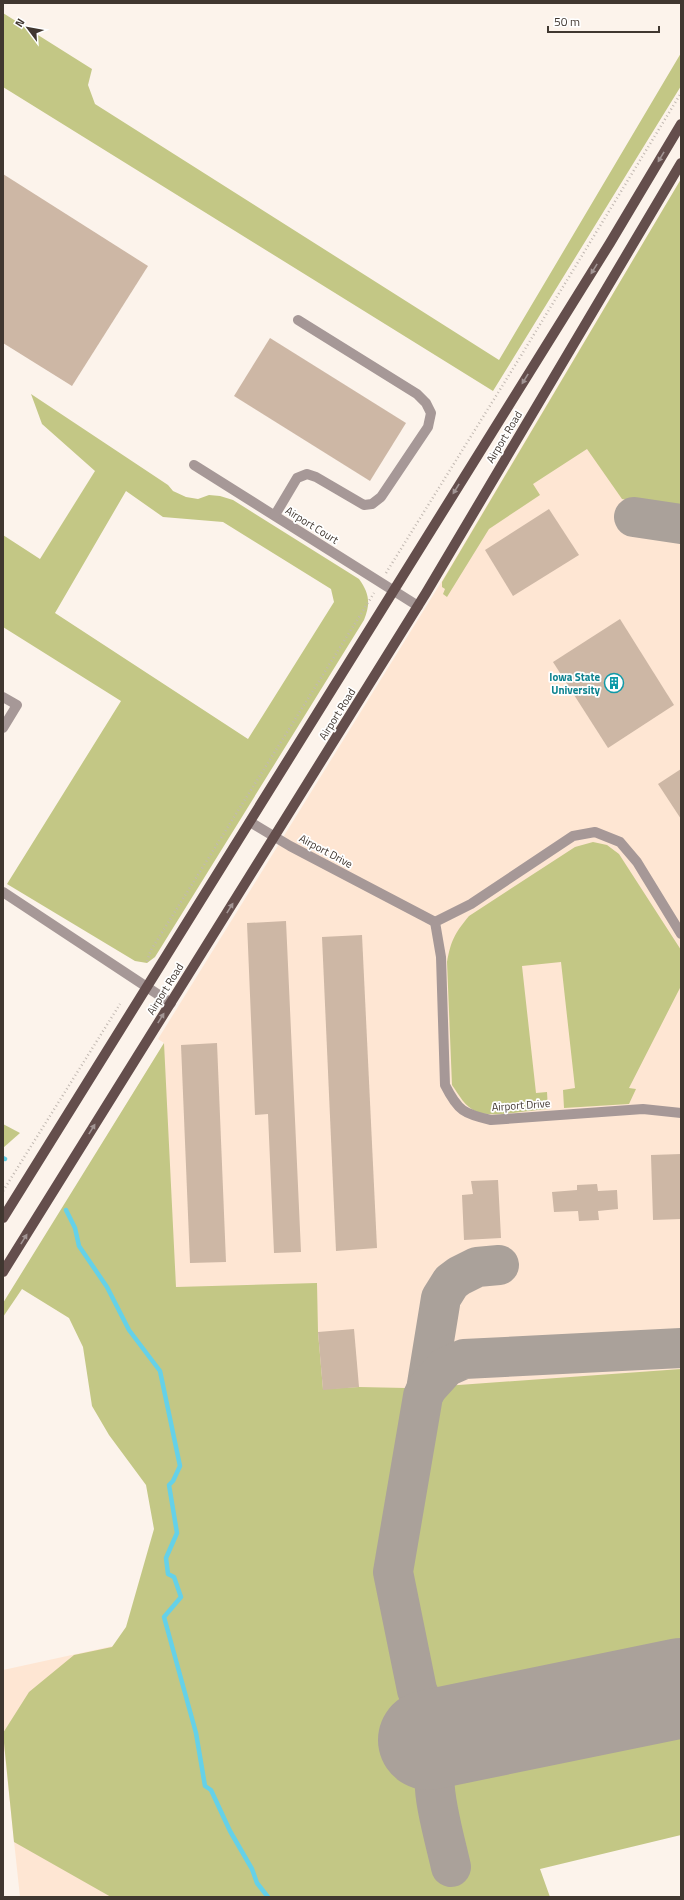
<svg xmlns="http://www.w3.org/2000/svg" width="684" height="1900" font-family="'Titillium Web',sans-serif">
<rect width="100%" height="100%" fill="#fcf3eb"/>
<path fill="#fee6d3" d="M 681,179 L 681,1817 L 305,1897 L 20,1897 L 3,1738 L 3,1670 L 200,1627 L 99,1149 L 164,1043 L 158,1039 L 445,576 Z"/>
<g fill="#c3c785" fill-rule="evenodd">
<path d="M 3,13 L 92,69 L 88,85 L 95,104 L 499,360 L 681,53 L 681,86 L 493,391 L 3,87 Z"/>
<path d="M 681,179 L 681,511 L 622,499 L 587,449 L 533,484 L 540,495 L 489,529 L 447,597 L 443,594 L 445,589 L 442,587 L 442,582 Z"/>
<path d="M 31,394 L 168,485 L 173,491 L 186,497 L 198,499 L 209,495 L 220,496 L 233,500 L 359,579 C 369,593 371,603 364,620 L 155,957 L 147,963 L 135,961 L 7,884 L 121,701 L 3,627 L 3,535 L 40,559 L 95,471 L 42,424 ZM 126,491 L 163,517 L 223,522 L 331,589 L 334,602 L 248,739 L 55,613 Z"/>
<path d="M 593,842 L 607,845 L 619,854 L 681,950 L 681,986 L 629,1088 L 636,1089 L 629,1104 L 564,1108 L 563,1090 L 575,1088 L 561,962 L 522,966 L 536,1093 L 547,1092 L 548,1109 C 531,1110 491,1118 477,1112 C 465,1107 459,1095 452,1085 L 447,962 C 451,940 455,933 469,916 L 575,847 Z"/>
<path d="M 164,1043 L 176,1287 L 317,1283 L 318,1332 L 323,1389 L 359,1387 L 406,1388 L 376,1575 L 434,1869 L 459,1864 L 443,1786 L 447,1762 L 681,1714 L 681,1835 L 540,1869 L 550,1897 L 111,1897 L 14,1842 L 3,1733 L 29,1692 L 74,1655 L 112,1647 L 126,1627 L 154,1529 L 146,1485 L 109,1435 L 92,1406 L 83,1347 L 69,1318 L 22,1289 L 3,1317 L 3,1303 Z"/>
<path d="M 3,1124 L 20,1133 L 3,1148 Z"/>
<path d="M 681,1369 L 681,1663 L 444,1713 L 430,1689 L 404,1573 L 432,1407 L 445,1386 Z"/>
</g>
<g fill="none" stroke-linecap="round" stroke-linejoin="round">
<g stroke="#65d1e8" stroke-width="4.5">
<path d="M 3,1158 L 5,1159"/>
<path d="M 66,1210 L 75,1228 L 79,1246 L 107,1287 L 129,1330 L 160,1371 L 180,1466 L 173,1481 L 169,1485 L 177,1533 L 166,1558 L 168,1574 L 174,1577 L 181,1597 L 164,1617 L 196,1733 L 205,1786 L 211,1790 L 230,1831 L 252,1869 L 257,1883 L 268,1897"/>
</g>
<g stroke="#aaa19a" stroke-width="40">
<path d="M 634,517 L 681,524"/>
<path d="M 426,1390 L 441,1298 L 451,1282 L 459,1276 L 477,1267 L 499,1265"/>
<path d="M 451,1867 C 446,1844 432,1796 435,1775 C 438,1759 450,1745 461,1733 C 440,1722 426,1714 417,1690 L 393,1572 L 423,1396 L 427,1388 L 446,1367 L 464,1359 L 681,1348"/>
</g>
<path stroke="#aaa19a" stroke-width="100" d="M 428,1740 L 681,1688"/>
</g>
<g fill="#cdb7a5">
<path d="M 3,174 L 148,266 L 72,386 L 3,343 Z"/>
<path d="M 270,338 L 406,423 L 370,481 L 234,396 Z"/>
<path d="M 549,509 L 579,555 L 513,596 L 485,550 Z"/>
<path d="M 620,619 L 674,705 L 608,748 L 553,662 Z"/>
<path d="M 681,769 L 681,819 L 658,784 Z"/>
<path d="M 286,921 L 301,1252 L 274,1253 L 268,1114 L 255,1115 L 247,923 Z"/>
<path d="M 362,935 L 377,1248 L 336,1251 L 322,937 Z"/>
<path d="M 217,1043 L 226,1262 L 190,1263 L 181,1045 Z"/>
<path d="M 681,1154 L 681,1219 L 653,1220 L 651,1155 Z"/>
<path d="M 498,1180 L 501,1238 L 464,1240 L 462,1195 L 473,1194 L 471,1181 Z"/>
<path d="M 597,1184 L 598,1191 L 617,1190 L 618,1209 L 598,1211 L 599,1220 L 579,1221 L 578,1211 L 554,1212 L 552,1192 L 577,1190 L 577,1185 Z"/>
<path d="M 354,1329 L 359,1387 L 323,1390 L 318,1332 Z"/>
</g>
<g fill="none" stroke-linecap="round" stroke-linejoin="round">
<g stroke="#c2b9b2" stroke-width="2.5" stroke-dasharray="1 3" stroke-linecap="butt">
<path d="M 386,573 L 519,359 L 681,93"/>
<path d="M 147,961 L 151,950 L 374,593"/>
<path d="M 3,1191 L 120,1004"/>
</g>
<g stroke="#a69897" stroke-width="10">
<path d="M 194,465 L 418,606"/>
<path d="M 275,515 L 297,478 L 307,474 L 316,477 L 364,505 L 372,504 L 381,497 L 428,427 L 431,413 L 426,403 L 417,394 L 298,320"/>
<path d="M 3,697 L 17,705 L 3,728"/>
<path d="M 250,822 L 290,846 L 435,922"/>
<path d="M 3,892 L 171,1003"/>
<path d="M 681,934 L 637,862 L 620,842 L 595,832 L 573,836 L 471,904 L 435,922 L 441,957 L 445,1085 C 458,1111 464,1114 491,1120 L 643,1109 L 681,1113"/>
</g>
<g stroke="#644e4c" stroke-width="10">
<path d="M 3,1218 L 610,243 L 681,124"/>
<path d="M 3,1272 L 426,593 L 681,163"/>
</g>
</g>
<defs><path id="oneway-solid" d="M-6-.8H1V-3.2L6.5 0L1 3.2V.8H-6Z"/></defs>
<g fill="#a29594">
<use href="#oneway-solid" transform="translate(661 157) rotate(121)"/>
<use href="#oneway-solid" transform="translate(594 269) rotate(122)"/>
<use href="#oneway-solid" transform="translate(525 379) rotate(122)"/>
<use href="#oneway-solid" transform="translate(456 489) rotate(122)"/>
<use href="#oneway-solid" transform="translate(230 908) rotate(-58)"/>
<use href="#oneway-solid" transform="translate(161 1018) rotate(-58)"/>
<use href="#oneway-solid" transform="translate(92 1129) rotate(-58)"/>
<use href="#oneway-solid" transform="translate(24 1239) rotate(-58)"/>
</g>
<defs>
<g id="building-ring" transform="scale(1)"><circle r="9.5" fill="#fff" stroke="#0f9aa8" stroke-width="1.5"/><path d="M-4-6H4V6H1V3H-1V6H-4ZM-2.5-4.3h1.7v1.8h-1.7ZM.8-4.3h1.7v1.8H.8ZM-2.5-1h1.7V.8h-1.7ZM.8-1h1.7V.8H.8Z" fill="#0f9aa8"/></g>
</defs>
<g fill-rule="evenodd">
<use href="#building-ring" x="614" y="683"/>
</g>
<g text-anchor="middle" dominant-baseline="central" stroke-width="3.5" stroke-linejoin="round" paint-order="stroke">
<g font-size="11" fill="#403730" stroke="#fff">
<text transform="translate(504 437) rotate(-59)">Airport Road</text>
<text transform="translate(312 525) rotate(32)">Airport Court</text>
<text transform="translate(337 714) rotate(-58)">Airport Road</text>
<text transform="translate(326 851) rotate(28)">Airport Drive</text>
<text transform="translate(165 989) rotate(-58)">Airport Road</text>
<text transform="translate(521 1105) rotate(-4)">Airport Drive</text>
</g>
<g font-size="11" font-weight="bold" fill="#0d838f" stroke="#fff" text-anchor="end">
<text x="600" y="677">Iowa State<tspan x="600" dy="13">University</tspan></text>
</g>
</g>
<rect width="684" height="1900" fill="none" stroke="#403730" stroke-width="8"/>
<g transform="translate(28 28) rotate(302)" stroke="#ffffff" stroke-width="3" paint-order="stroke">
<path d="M0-3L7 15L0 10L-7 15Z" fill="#403730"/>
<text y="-6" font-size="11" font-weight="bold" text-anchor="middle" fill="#403730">N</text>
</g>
<path d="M548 26v6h111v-6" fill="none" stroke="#403730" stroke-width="2"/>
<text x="554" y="26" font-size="12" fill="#403730" stroke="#ffffff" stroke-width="3" paint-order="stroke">50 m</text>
</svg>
